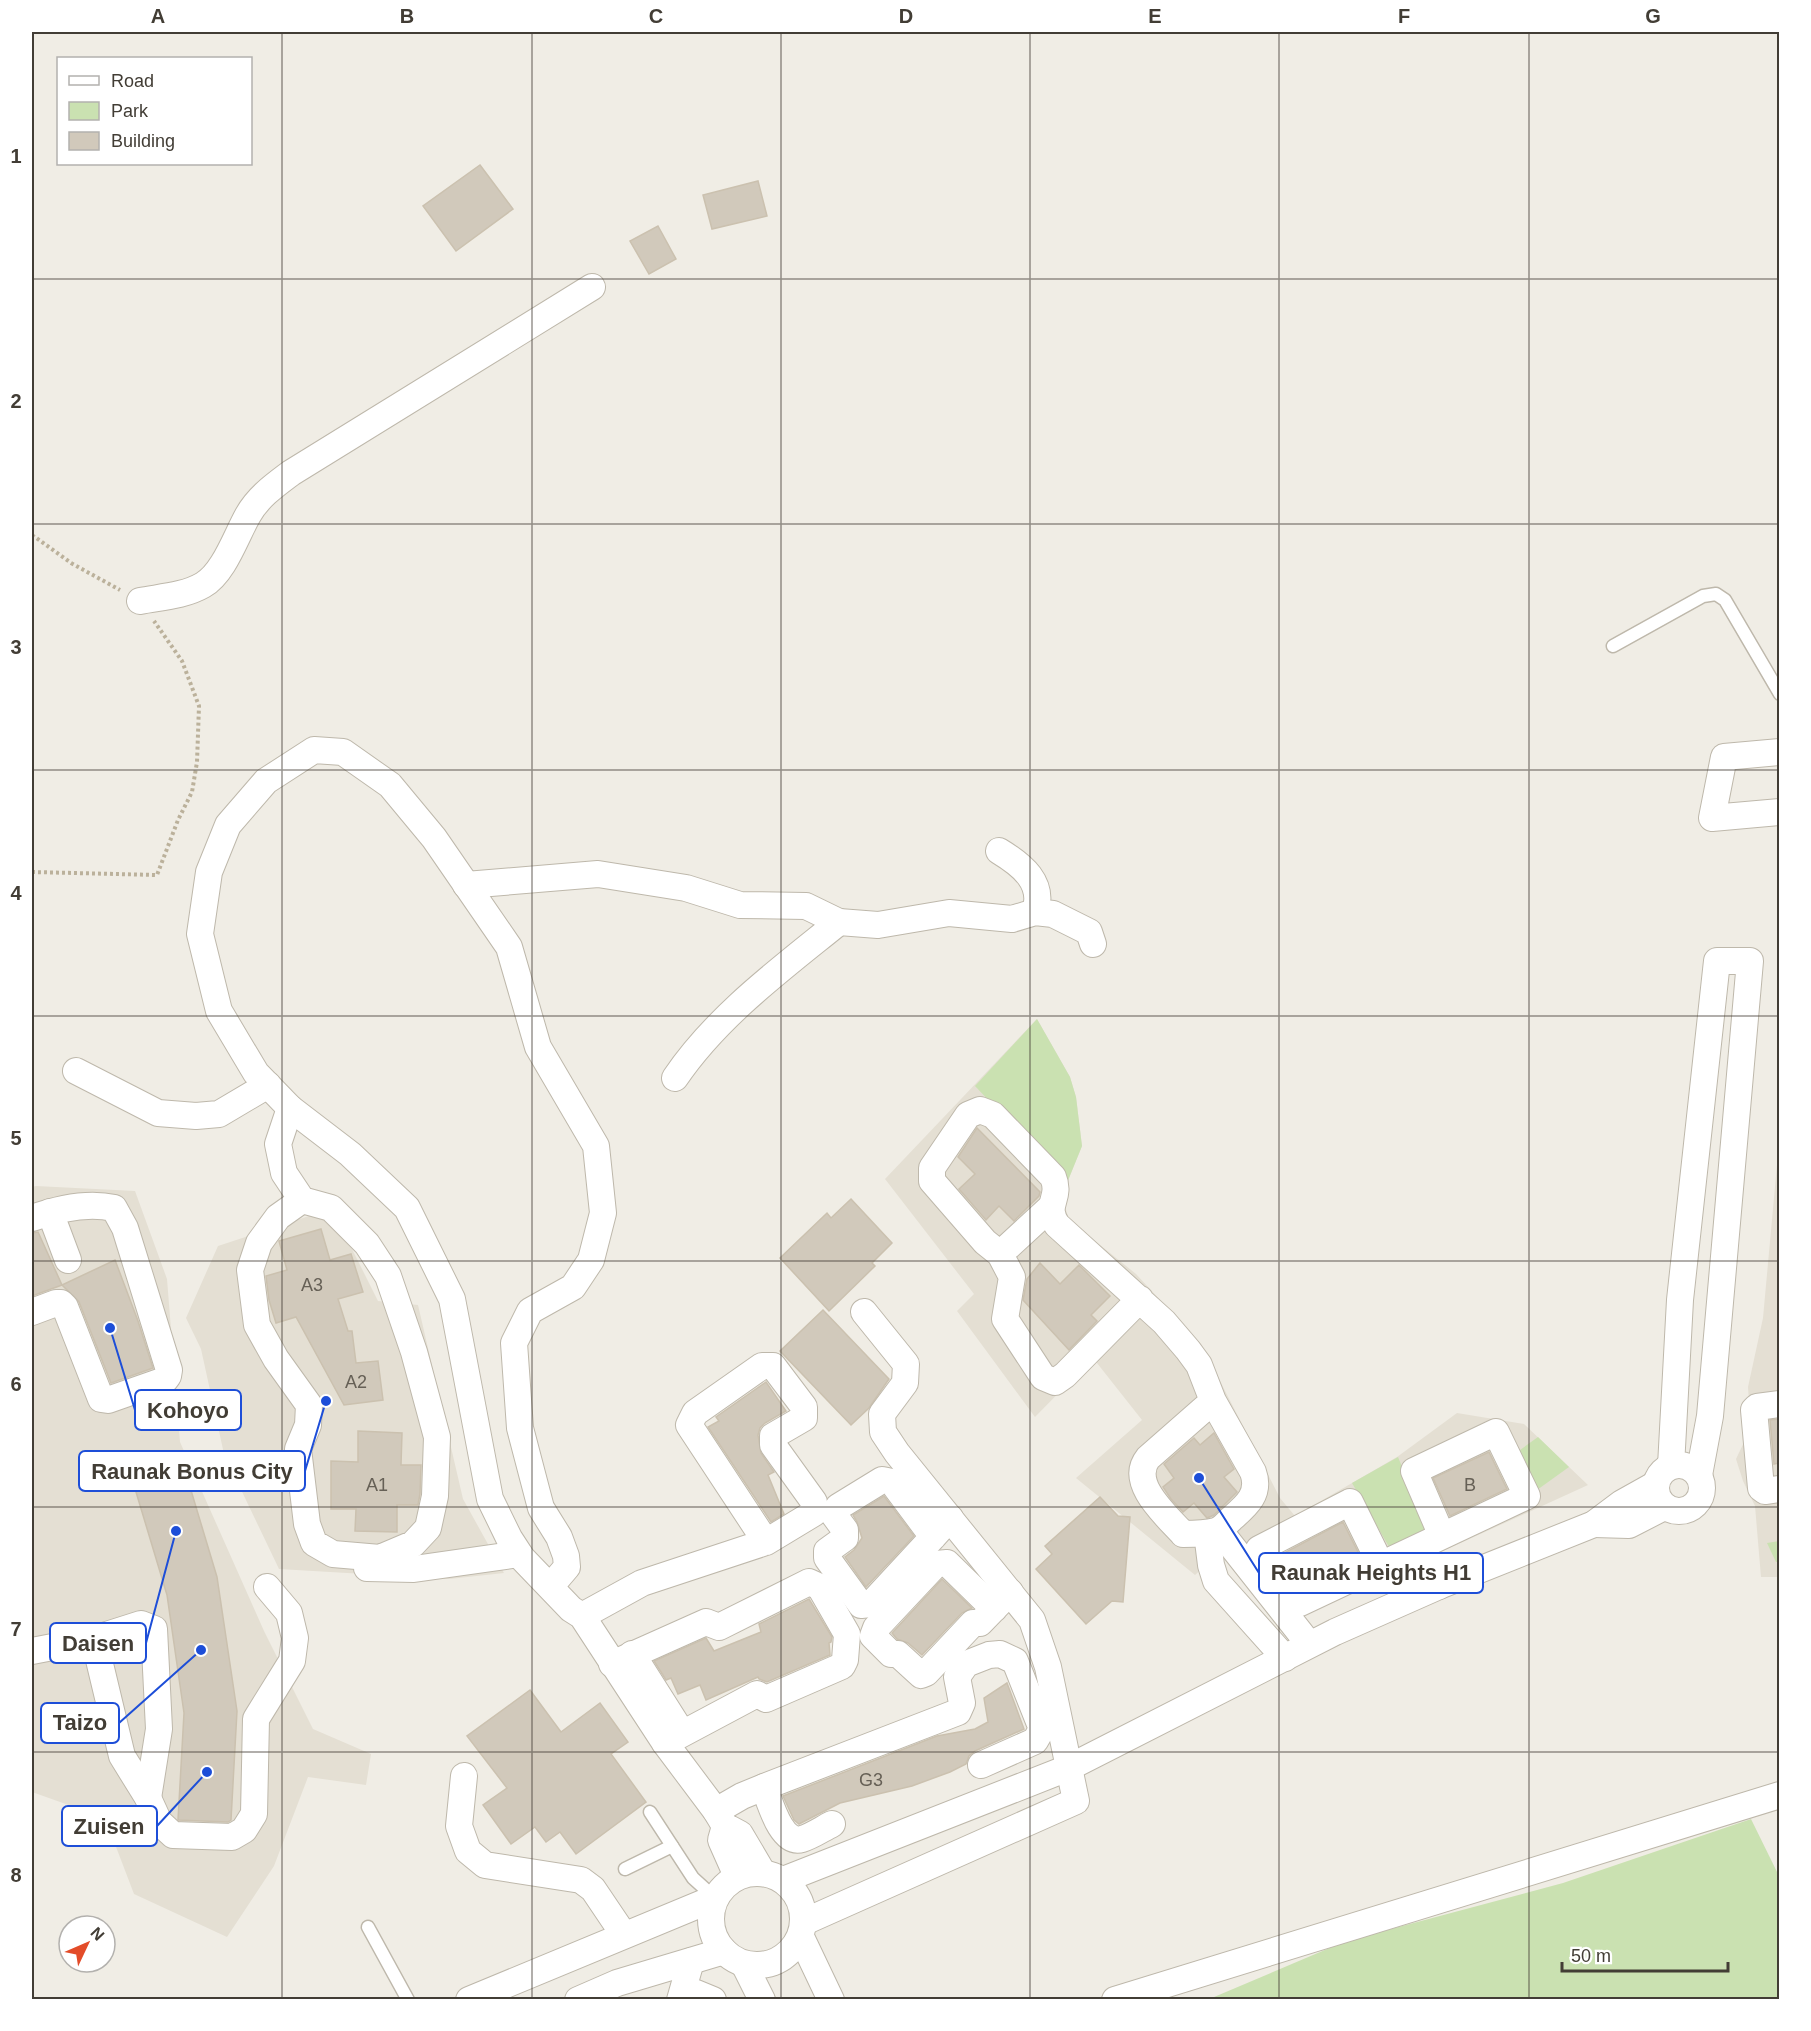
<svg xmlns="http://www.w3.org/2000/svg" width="1811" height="2031" font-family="Helvetica,sans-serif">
<rect width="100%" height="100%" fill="#f0ede5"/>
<g fill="#e4dfd3">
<path d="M 1037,1019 L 1070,1077 L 1076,1097 L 1082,1146 L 1067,1183 L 1064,1203 L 1069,1220 L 1136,1274 L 1201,1344 L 1280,1498 L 1295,1516 L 1397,1457 L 1457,1413 L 1524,1424 L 1588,1485 L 1298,1617 L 1234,1540 L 1195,1575 L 1076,1478 L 1142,1420 L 1093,1358 L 1035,1417 L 957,1311 L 974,1294 L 885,1179 Z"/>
<path d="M 1779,1143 L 1779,1577 L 1761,1577 L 1755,1506 L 1743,1481 L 1736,1459 L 1747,1436 L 1750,1416 L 1748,1387 L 1763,1318 Z"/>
<path d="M 36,1186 L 135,1191 L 167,1279 L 180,1442 L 264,1631 L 313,1729 L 371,1754 L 366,1785 L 308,1777 L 274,1866 L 227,1937 L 134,1894 L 105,1818 L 32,1792 L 32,1187 Z"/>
<path d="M 318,1213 L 352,1249 L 378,1301 L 418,1305 L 463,1499 L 504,1573 L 449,1579 L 279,1569 L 224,1454 L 201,1349 L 186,1318 L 218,1246 Z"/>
</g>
<g fill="#cae1b1">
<path d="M 1037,1019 L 1070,1077 L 1076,1097 L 1082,1146 L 1067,1183 L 975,1086 Z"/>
<path d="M 1538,1437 L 1569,1467 L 1537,1490 L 1513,1455 Z"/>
<path d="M 1398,1457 L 1429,1532 L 1392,1552 L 1352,1483 Z"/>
<path d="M 1779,1541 L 1779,1562 L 1776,1562 L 1767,1543 Z"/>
<path d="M 1751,1819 L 1779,1876 L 1779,1999 L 1207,2000 L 1346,1941 L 1563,1883 Z"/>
</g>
<g fill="#d1c9bb" stroke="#cbc1af" stroke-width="1.5">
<path d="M 480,165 L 513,209 L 456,251 L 423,206 Z"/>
<path d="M 758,181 L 767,216 L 712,229 L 703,195 Z"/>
<path d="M 658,226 L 676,259 L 649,274 L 630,241 Z"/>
<path d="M 977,1128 L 1040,1192 L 1039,1196 L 1014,1221 L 999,1206 L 986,1220 L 959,1189 L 975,1174 L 958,1157 Z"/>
<path d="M 851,1199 L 892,1243 L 872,1263 L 875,1266 L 829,1311 L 780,1258 L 827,1213 L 831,1218 Z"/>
<path d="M 321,1229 L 330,1260 L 351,1254 L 363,1292 L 338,1299 L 348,1331 L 352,1331 L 356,1363 L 378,1361 L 383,1400 L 344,1405 L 296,1317 L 276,1323 L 269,1300 L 266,1276 L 287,1270 L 279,1241 Z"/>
<path d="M 38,1232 L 62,1285 L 32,1296 L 32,1233 Z"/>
<path d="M 115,1260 L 138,1321 L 153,1368 L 111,1383 L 79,1302 L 62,1285 Z"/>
<path d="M 1040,1263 L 1060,1284 L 1079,1265 L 1110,1296 L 1091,1315 L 1097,1321 L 1069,1350 L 1023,1300 L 1027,1279 Z"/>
<path d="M 823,1310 L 889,1379 L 869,1408 L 851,1425 L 780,1351 Z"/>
<path d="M 766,1382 L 786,1411 L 765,1423 L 760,1428 L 758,1435 L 761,1453 L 774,1472 L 768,1475 L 784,1514 L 771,1522 L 708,1427 L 719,1421 L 716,1417 Z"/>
<path d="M 1779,1419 L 1779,1463 L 1774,1464 L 1770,1420 Z"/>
<path d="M 358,1431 L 402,1433 L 401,1465 L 421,1465 L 420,1494 L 418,1505 L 397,1505 L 397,1532 L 355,1531 L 356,1509 L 331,1509 L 331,1461 L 358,1462 Z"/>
<path d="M 1214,1433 L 1234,1469 L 1224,1477 L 1237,1492 L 1214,1515 L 1207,1518 L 1194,1503 L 1183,1512 L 1171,1499 L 1163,1487 L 1174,1478 L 1164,1464 L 1194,1438 L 1200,1445 Z"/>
<path d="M 1489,1452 L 1507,1489 L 1450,1516 L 1433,1478 Z"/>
<path d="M 184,1467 L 217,1577 L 237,1711 L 231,1820 L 228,1822 L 178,1820 L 184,1713 L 167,1595 L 133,1482 Z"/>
<path d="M 884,1496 L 914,1536 L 866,1587 L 845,1557 L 854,1550 L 862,1538 L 857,1522 L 853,1515 Z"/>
<path d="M 1100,1497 L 1118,1516 L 1130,1517 L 1123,1602 L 1112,1601 L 1086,1624 L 1036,1569 L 1052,1554 L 1045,1546 Z"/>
<path d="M 1343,1522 L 1361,1558 L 1305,1584 L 1291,1566 L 1284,1553 Z"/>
<path d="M 942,1579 L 972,1608 L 962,1613 L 922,1655 L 908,1643 L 897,1639 L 892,1633 Z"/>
<path d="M 809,1599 L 832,1637 L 831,1642 L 829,1643 L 830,1655 L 767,1682 L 759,1679 L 758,1677 L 706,1700 L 700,1685 L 678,1694 L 671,1678 L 666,1680 L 654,1661 L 706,1638 L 714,1651 L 761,1632 L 759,1624 Z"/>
<path d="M 1007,1683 L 1024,1729 L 975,1751 L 969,1756 L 966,1764 L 950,1772 L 912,1786 L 840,1803 L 799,1824 L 794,1820 L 783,1796 L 937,1736 L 975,1729 L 988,1722 L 984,1698 Z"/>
<path d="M 530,1690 L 561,1732 L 600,1703 L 628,1742 L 611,1754 L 646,1802 L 576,1854 L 560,1832 L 546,1842 L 535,1827 L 511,1844 L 483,1805 L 507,1788 L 467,1736 Z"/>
</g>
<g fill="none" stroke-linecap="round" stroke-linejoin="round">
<g stroke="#beb8ab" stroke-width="15">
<g id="service">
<path d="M 1613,646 L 1703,596 L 1716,594 L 1725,600 L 1780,694"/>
<path d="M 650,1812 L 693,1878 L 715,1898"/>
<path d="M 625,1869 L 672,1846"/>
<path d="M 368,1927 L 408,2000"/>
</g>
</g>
<g stroke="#beb8ab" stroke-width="28">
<g id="minor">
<path d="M 140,601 C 161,597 184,596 203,585 C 224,573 236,536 248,515 C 258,497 275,485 291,473 L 592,287"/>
<path d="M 1780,752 L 1724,757 L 1712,818 L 1780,812"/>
<path d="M 999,851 C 1022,865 1045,883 1035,912"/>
<path d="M 466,885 L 598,874 L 686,888 L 740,905 L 806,906 L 839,922 L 878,925 L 949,913 L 1012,919 L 1035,912 L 1053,914 L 1089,932 L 1093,944"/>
<path d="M 76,1071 L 158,1113 L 196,1116 L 219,1114 L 268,1085"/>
<path d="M 675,1078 C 717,1016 781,969 839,922"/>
<path d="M 290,1108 L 278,1144 L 284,1173 L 302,1200 L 331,1208 L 367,1244 L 388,1276 L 414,1352 L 437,1437 L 435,1496 L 428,1528 L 413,1544 L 380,1558 L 333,1554 L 314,1543 L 307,1524 L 298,1449 L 308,1425 L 309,1405 L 276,1359 L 257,1325 L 250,1270 L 259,1243 L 278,1217 L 302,1200"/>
<path d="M 50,1212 L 68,1260"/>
<path d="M 32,1218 C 57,1209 88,1202 114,1208 L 125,1228 L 169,1370 L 168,1376 L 165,1380 L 108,1400 L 101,1399 L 65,1307 L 61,1303 L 56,1303 L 32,1312"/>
<path d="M 1000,1254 L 1051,1207"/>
<path d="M 1140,1299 L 1065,1375 L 1055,1382 L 1043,1377 L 1005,1319 L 1012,1277 L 1000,1254 L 985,1242 L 932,1181 L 932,1168 L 968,1115 L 980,1110 L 993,1115 L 1053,1177 C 1062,1199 1043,1204 1057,1225 L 1164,1322 L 1188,1350 L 1199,1365 L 1213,1401 L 1253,1472 C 1261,1494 1246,1506 1231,1519 C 1227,1523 1222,1529 1216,1531 C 1206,1534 1194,1534 1183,1534 C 1167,1516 1128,1483 1148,1458 L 1213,1401"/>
<path d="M 1780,1404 L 1757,1407 L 1754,1410 L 1761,1488 L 1765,1491 L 1780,1489"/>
<circle cx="1679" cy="1488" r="23"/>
<path d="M 1671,1466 L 1680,1300 L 1717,961 L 1750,961 L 1710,1416 L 1699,1475"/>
<path d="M 1594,1524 L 1629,1525 L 1664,1507"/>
<path d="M 1219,1530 L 1309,1644"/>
<path d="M 1207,1533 L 1211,1565 L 1216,1581 L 1285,1658"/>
<path d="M 933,1537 L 892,1482 L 882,1480 L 838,1507 L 834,1515 L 845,1530 L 845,1538 L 827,1551 L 827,1558 L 861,1605 L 871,1604 L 933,1537 L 950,1518"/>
<path d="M 1420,1548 L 1439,1586"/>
<path d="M 1381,1565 L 1350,1502 L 1259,1549 L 1300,1603 L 1527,1496 L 1496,1432 L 1414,1471 L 1442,1536"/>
<path d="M 367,1568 L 414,1569 L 519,1554"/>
<path d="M 550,1587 L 567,1567 L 566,1556 L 559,1537 L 541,1508 L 520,1428 L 514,1343 L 530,1311 L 573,1287 L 591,1260 L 603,1213 L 596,1146 L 538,1047 L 509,947 L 434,838 L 390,785 L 343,752 L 314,750 L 266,781 L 228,825 L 209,872 L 200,934 L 219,1011 L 256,1073 L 290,1108 L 350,1154 L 407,1208 L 452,1299 L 490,1499 L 509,1538 L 522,1558 L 571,1609 L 582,1616 L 665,1743 L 716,1811 L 725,1826 L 740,1834 L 763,1873"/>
<path d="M 994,1609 L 947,1563 L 936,1564 L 876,1628 L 873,1636 L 891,1654 L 898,1654 L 921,1675 L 926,1673 L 973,1623 L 980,1623 L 1010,1592"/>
<path d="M 582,1616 L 642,1583 L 766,1542 L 689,1425 L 695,1413 L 762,1366 L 773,1366 L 804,1407 L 804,1418 L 773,1436 L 773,1445 L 814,1502 L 814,1513 L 766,1542"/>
<path d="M 94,1639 L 141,1624 L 154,1629 L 159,1729 L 148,1798"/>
<path d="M 32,1651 L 94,1639 L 122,1756 L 148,1798 L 159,1822 L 173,1835 L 232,1837 L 244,1830 L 254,1814 L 256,1719 L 292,1661 L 295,1638 L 289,1613 L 267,1587"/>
<path d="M 632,1654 L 682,1733"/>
<path d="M 612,1664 L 706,1622 L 719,1627 L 809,1582 L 820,1587 L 847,1634 L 845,1660 L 842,1666 L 766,1699 L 757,1694 L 665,1743"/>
<path d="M 464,1776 L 459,1826 L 468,1851 L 485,1865 L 581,1880 L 593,1889 L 624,1935"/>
<path d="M 764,1787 C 770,1802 781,1845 802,1839 C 812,1836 822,1829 832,1824"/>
<path d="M 716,1811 L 742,1796 L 764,1787 L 958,1712 L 962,1703 L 957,1677 L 966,1664 L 989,1655 L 1000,1654 L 1015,1661 L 1042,1729 L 1035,1741 L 981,1765"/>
<path d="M 725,1826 L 721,1840 L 737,1876"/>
<circle cx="757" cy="1919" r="46"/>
<path d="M 783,1880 L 1068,1768 L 1335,1632 L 1439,1586 L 1594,1524 L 1622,1503 L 1656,1484"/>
<path d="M 804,1922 L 1076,1801 L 1048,1667 L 1032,1620 L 897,1453 L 883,1432 L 882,1414 L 905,1383 L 906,1364 L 864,1312"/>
<path d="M 801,1937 L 831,2000"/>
<path d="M 744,1964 L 762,2000"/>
<path d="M 683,1992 L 696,1993 L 713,2000"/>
<path d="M 469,2000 L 715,1898"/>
<path d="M 578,2000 L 617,1983 L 724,1951"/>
<path d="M 680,2000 L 691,1961"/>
<path d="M 1115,2000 L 1780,1795"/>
</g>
</g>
<g stroke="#bbb19b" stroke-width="4" stroke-dasharray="3 3" stroke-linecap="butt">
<path d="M 32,535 L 71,563 L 120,590"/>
<path d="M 32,872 L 157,875 L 178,820 L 192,792 L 197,762 L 199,706 L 182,661 L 154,621"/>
</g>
<use href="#service" stroke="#fff" stroke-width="12"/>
<use href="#minor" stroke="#fff" stroke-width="26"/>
</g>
<path fill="none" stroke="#423d35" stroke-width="1.5" stroke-opacity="0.55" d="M 282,32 L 282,2000M 532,32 L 532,2000M 781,32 L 781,2000M 1030,32 L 1030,2000M 1279,32 L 1279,2000M 1529,32 L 1529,2000M 32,279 L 1780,279M 32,524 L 1780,524M 32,770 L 1780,770M 32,1016 L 1780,1016M 32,1261 L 1780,1261M 32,1507 L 1780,1507M 32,1752 L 1780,1752"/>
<g text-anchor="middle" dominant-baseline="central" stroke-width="5" stroke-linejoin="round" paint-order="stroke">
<g font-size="18" fill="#666056">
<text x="312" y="1285">A3</text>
<text x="356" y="1382">A2</text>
<text x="377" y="1485">A1</text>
<text x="1470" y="1485">B</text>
<text x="871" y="1780">G3</text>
</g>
</g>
<path fill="none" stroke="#1d4ed8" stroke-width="2" d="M110 1328L135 1410M326 1401L305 1471M1199 1478L1259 1573M176 1531L146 1643M201 1650L119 1723M207 1772L157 1826"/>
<g fill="#1d4ed8" stroke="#fff" stroke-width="2">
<circle cx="110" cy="1328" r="6"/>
<circle cx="326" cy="1401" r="6"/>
<circle cx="1199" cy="1478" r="6"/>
<circle cx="176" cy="1531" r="6"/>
<circle cx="201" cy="1650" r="6"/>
<circle cx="207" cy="1772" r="6"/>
</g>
<g fill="#fff" stroke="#1d4ed8" stroke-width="2">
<rect x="135" y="1390" width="106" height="40" rx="6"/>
<rect x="79" y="1451" width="226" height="40" rx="6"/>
<rect x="1259" y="1553" width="224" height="40" rx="6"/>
<rect x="50" y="1623" width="96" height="40" rx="6"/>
<rect x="41" y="1703" width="78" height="40" rx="6"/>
<rect x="62" y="1806" width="95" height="40" rx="6"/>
</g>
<g font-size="22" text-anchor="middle" font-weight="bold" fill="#423d35">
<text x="188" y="1418">Kohoyo</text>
<text x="192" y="1479">Raunak Bonus City</text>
<text x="1371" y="1580">Raunak Heights H1</text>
<text x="98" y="1651">Daisen</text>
<text x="80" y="1730">Taizo</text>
<text x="109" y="1834">Zuisen</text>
</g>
<rect width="1811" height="2031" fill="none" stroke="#ffffff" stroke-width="66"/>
<rect x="57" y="57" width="195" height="108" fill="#ffffff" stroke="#b3b1ae" stroke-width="1.5"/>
<rect x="69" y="76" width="30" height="9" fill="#ffffff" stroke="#b3b1ae" stroke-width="1.5"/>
<text x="111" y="87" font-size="18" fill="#423d35">Road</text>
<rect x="69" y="102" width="30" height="18" fill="#cae1b1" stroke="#b3b1ae" stroke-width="1.5"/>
<text x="111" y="117" font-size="18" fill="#423d35">Park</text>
<rect x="69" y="132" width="30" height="18" fill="#d1c9bb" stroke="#b3b1ae" stroke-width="1.5"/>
<text x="111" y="147" font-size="18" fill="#423d35">Building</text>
<g transform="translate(87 1944) rotate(46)"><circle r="28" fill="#ffffff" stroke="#b3b1ae" stroke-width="1.5"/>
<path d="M0-4.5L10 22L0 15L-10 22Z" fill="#e34c29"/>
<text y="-9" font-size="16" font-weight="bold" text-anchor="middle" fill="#423d35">N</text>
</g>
<path d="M1562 1962v9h166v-9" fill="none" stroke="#423d35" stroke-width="3"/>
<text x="1571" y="1962" font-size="18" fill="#423d35" stroke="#ffffff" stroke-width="4.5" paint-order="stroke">50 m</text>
<rect x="33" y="33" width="1745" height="1965" fill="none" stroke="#423d35" stroke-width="2"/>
<g font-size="20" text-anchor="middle" font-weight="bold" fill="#423d35">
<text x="158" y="23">A</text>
<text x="407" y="23">B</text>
<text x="656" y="23">C</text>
<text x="906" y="23">D</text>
<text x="1155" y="23">E</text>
<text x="1404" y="23">F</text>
<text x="1653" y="23">G</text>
<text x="16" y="163">1</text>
<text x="16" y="408">2</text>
<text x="16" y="654">3</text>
<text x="16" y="900">4</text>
<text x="16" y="1145">5</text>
<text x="16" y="1391">6</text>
<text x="16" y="1636">7</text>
<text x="16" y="1882">8</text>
</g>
</svg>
